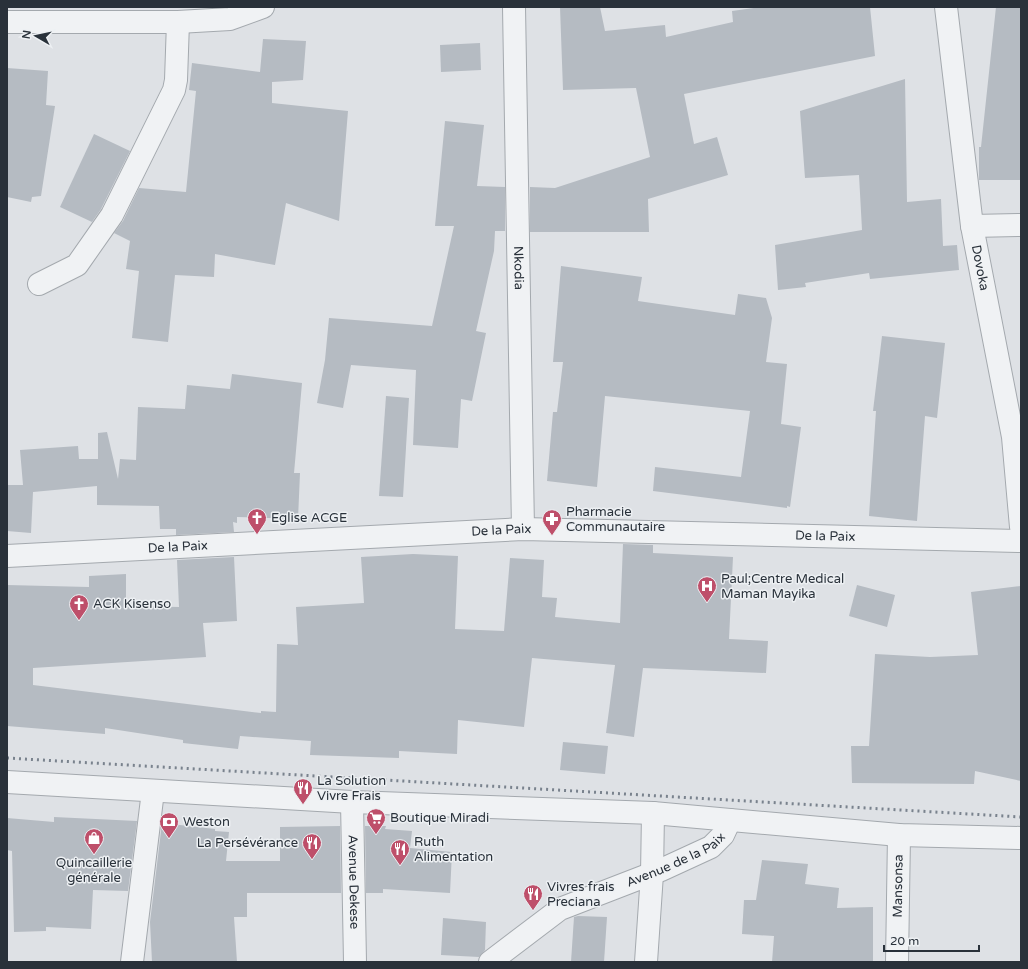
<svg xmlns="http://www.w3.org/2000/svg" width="1028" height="969" font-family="'Varela Round',sans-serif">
<rect width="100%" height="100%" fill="#dee1e5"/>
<g fill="#b5bbc2">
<path d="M 560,7 L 600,7 L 605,31 L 665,25 L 666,37 L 733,22 L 732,11 L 761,7 L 870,7 L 875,56 L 684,94 L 694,144 L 717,137 L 728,175 L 648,199 L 649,232 L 530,232 L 530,187 L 555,188 L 650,157 L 636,88 L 563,90 Z"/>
<path d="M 996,7 L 1021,7 L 1021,180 L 979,180 L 979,147 L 981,147 Z"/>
<path d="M 263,39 L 306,41 L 303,80 L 272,82 L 272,103 L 348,111 L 339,221 L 286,203 L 275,265 L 215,254 L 214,277 L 175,275 L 168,342 L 132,338 L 139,271 L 126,269 L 130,241 L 114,233 L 123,221 L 139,188 L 186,192 L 196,91 L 189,90 L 192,63 L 260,72 Z"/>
<path d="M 480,43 L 481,70 L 441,72 L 440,45 Z"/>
<path d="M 7,68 L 48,71 L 46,105 L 55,106 L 41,196 L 32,197 L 31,202 L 7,197 Z"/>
<path d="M 905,79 L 907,202 L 941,199 L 943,246 L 957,245 L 959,270 L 870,279 L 869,273 L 805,283 L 806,287 L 778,290 L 775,245 L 862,230 L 859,175 L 805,178 L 800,111 Z"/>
<path d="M 445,121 L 484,125 L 477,186 L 505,187 L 505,231 L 495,231 L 494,251 L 476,331 L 486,333 L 472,401 L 461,399 L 458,448 L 413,445 L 416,370 L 351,365 L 343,408 L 317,403 L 325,360 L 329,318 L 432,326 L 454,226 L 435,226 Z"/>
<path d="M 94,134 L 130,151 L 101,209 L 92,222 L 60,207 Z"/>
<path d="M 561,266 L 642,277 L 638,301 L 735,315 L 738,294 L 766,298 L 772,318 L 766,362 L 787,364 L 781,424 L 801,427 L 790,507 L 787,506 L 787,508 L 653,491 L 655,467 L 741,477 L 750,411 L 605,396 L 597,487 L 547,481 L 553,412 L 557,412 L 563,362 L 553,362 Z"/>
<path d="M 882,336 L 945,343 L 937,418 L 925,416 L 917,521 L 869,516 L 876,411 L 873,411 Z"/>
<path d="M 232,374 L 302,383 L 294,473 L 300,473 L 298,519 L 237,517 L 237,523 L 233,522 L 234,532 L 176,535 L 176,529 L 160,529 L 159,506 L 97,505 L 97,486 L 33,492 L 31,533 L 7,531 L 7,485 L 23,485 L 20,450 L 78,446 L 79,459 L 98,459 L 98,433 L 107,432 L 118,479 L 120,459 L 136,460 L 138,407 L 185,409 L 187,385 L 230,389 Z"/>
<path d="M 386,396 L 409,398 L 403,497 L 379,496 Z"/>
<path d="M 623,544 L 653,545 L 653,553 L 733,557 L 729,639 L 768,641 L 766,673 L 643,668 L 634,737 L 606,733 L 615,665 L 532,658 L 524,727 L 458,720 L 457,754 L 399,751 L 399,758 L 310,755 L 311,741 L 240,736 L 238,749 L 183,743 L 183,740 L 105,728 L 105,734 L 7,726 L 7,585 L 89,587 L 89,576 L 126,574 L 126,606 L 179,607 L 177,560 L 234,557 L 237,621 L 203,623 L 206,657 L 33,668 L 33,685 L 261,713 L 261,711 L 276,712 L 277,644 L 298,645 L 296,607 L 364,603 L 361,557 L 413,554 L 458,556 L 455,629 L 504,631 L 510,558 L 544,560 L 542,597 L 557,598 L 555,617 L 620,623 Z"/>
<path d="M 857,585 L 895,595 L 887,627 L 849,616 Z"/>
<path d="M 1021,586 L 1021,781 L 975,771 L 974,784 L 852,783 L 851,746 L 869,746 L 875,654 L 930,657 L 978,655 L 971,592 Z"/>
<path d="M 563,742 L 608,746 L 605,774 L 560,770 Z"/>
<path d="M 54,817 L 137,821 L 128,891 L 93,890 L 91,929 L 46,927 L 46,931 L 14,932 L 12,851 L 7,850 L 7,818 L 54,822 Z"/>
<path d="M 162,823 L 215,829 L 215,831 L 229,832 L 226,861 L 280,861 L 280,827 L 340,826 L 341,893 L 247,893 L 247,917 L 234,917 L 237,962 L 152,962 L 150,922 Z"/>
<path d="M 365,826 L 386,826 L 385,829 L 412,831 L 410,848 L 452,852 L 450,893 L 383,889 L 383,893 L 366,893 Z"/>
<path d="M 762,860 L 808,864 L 805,884 L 839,888 L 837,908 L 873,907 L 873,962 L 772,962 L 774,936 L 742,934 L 744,900 L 756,900 Z"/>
<path d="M 578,916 L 607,917 L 604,962 L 571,962 L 574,917 Z"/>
<path d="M 443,918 L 486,922 L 485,950 L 479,957 L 441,955 Z"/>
</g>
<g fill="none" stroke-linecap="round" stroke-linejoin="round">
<g stroke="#a4a9ae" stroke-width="24">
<g id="minor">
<path id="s1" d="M 514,7 L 523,529"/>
<path id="s2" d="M 946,7 L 972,226 L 1013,437 L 1021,527"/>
<path d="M 7,22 L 178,22 L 230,19 L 263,7"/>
<path d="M 972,226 L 1021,225"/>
<path d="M 39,284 L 77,265 L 112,215 L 174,90 L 176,80 L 178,22"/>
<path id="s3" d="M 7,556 L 523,529 L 1021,541"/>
<path d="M 7,782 L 352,802 L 653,813 L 899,835 L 1021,838"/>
<path id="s4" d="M 352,802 L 355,962"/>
<path d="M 132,962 L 153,791"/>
<path id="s5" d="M 490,962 L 560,909 L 661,870 L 711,847 L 723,835 L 730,820"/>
<path d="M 646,962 L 652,874 L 653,813"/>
<path id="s6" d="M 897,962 L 899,835"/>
</g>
</g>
<use href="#minor" stroke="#f0f2f4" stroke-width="22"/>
<path stroke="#79828d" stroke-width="3" stroke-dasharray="2 4" stroke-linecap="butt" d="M 7,758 L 1021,817"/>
</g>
<defs>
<g id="church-pin" transform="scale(1)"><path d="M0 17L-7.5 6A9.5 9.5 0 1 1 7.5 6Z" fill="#be4f6a" stroke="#edf0f3"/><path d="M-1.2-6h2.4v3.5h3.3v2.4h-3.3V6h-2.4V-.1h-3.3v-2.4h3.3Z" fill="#fff"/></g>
<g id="pharmacy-pin" transform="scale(1)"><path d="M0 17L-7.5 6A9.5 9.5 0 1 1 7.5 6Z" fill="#be4f6a" stroke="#edf0f3"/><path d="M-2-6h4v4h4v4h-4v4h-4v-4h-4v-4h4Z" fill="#fff"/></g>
<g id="hospital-pin" transform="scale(1)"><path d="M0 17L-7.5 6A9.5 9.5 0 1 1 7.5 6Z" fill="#be4f6a" stroke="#edf0f3"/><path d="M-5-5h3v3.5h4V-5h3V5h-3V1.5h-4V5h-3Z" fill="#fff"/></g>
<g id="restaurant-pin" transform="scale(1)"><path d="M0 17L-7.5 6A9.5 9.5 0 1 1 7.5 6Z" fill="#be4f6a" stroke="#edf0f3"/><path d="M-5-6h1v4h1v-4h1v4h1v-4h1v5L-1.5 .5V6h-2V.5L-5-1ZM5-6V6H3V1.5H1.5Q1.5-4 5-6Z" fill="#fff"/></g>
<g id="supermarket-pin" transform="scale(1)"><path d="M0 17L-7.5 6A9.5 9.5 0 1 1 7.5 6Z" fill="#be4f6a" stroke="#edf0f3"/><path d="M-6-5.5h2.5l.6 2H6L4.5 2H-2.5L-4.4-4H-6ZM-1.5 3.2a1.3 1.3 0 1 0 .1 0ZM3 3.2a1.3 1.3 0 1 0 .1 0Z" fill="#fff"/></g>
<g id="bank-pin" transform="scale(1)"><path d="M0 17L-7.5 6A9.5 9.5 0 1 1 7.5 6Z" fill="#be4f6a" stroke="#edf0f3"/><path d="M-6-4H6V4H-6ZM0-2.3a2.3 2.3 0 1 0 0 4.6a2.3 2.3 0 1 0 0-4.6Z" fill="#fff"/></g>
<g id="shop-pin" transform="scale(1)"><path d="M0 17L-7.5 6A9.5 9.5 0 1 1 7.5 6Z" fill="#be4f6a" stroke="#edf0f3"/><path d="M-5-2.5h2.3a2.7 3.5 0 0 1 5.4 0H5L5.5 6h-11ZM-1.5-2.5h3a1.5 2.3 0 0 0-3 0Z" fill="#fff"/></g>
</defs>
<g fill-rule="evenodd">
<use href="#church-pin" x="257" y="518"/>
<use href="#pharmacy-pin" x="552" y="519"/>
<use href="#hospital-pin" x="707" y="586"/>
<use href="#church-pin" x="79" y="604"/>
<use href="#restaurant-pin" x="303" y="788"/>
<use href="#supermarket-pin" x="376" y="818"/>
<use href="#bank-pin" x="169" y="822"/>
<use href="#shop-pin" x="94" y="838"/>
<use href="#restaurant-pin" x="312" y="843"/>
<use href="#restaurant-pin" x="400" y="849"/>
<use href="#restaurant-pin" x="533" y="894"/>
</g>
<g text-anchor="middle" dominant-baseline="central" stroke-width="3" stroke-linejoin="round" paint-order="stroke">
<g font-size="13" fill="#29313a" stroke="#edf0f3">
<text stroke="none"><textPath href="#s1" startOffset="261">Nkodia</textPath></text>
<text stroke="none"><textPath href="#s2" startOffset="263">Dovoka</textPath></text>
<text stroke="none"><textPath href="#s3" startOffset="495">De la Paix</textPath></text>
<text stroke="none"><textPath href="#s3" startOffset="819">De la Paix</textPath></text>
<text stroke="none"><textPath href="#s3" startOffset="171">De la Paix</textPath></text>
<text stroke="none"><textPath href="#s5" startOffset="214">Avenue de la Paix</textPath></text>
<text stroke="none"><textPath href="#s4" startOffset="80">Avenue Dekese</textPath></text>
<text stroke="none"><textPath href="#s6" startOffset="76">Mansonsa</textPath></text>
</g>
<g font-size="13" fill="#29313a" stroke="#edf0f3" text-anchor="start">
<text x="566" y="512">Pharmacie<tspan x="566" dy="15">Communautaire</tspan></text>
<text x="271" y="518">Eglise ACGE</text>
<text x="721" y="579">Paul;Centre Medical<tspan x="721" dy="15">Maman Mayika</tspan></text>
<text x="93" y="604">ACK Kisenso</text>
<text x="317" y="781">La Solution<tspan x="317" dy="15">Vivre Frais</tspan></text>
<text x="390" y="818">Boutique Miradi</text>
<text x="183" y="822">Weston</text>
<text x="414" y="842">Ruth<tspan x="414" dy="15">Alimentation</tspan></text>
<text x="298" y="843" text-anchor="end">La Persévérance</text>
<text x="94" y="863" text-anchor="middle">Quincaillerie<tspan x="94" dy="15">générale</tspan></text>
<text x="547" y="887">Vivres frais<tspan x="547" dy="15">Preciana</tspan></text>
</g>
</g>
<rect width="1028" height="969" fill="none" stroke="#29313a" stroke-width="16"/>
<g transform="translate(36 36) rotate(279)" stroke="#edf0f3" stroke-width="3" paint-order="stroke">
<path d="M0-3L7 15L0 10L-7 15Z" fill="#29313a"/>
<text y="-6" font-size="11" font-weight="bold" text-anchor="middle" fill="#29313a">N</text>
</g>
<path d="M884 945v6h95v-6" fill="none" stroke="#29313a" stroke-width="2"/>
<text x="890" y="945" font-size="12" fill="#29313a" stroke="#edf0f3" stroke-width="3" paint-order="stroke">20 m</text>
</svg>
